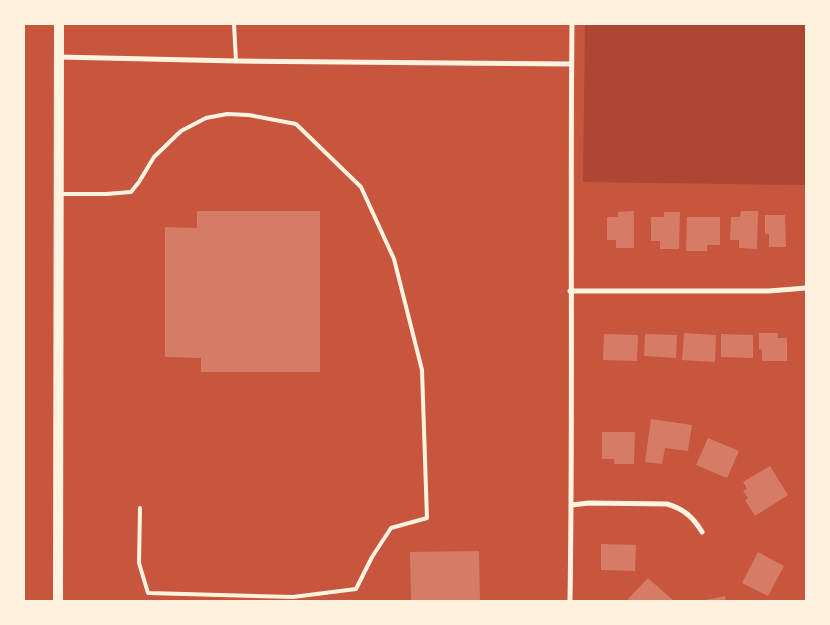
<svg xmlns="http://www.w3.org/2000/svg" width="830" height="625" font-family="'Source Sans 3',sans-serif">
<rect width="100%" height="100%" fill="#c8553d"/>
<path fill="#ae4732" d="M 585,24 L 806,24 L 806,185 L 583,182 Z"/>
<g fill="#d67c66">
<path d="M 197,211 L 320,211 L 320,372 L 201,372 L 201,358 L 165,357 L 165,227 L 197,228 Z"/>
<path d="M 634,211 L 634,248 L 616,248 L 616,240 L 607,240 L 607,217 L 618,217 L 618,212 Z"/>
<path d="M 741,211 L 758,211 L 757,249 L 739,248 L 739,240 L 730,240 L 731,217 L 740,217 Z"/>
<path d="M 664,212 L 680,212 L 679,249 L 660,249 L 660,241 L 651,241 L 651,217 L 664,217 Z"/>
<path d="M 765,215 L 785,215 L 786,247 L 769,247 L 769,234 L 765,234 Z"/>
<path d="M 687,217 L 720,217 L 720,245 L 707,245 L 707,251 L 686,251 Z"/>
<path d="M 684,333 L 716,335 L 715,362 L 682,360 Z"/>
<path d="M 759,333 L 778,333 L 778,338 L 787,338 L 787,361 L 762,361 L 762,349 L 759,350 Z"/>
<path d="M 604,334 L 638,335 L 637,361 L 603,360 Z"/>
<path d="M 645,334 L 677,335 L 676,358 L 644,356 Z"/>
<path d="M 721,334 L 753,335 L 753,358 L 721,357 Z"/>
<path d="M 651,419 L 692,425 L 688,451 L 665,448 L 662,464 L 645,462 Z"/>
<path d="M 602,432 L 635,432 L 634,464 L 614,464 L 614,459 L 602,459 Z"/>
<path d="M 708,438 L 739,451 L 727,478 L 696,465 Z"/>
<path d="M 770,466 L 788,495 L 755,516 L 745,500 L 748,498 L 743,491 L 747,489 L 743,482 Z"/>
<path d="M 601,544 L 636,545 L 635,571 L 601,570 Z"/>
<path d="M 479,551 L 480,600 L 411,601 L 410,552 Z"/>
<path d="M 758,552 L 784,566 L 768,596 L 742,583 Z"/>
<path d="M 648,578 L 674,601 L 630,601 L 628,599 Z"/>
<path d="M 725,596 L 726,601 L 706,601 L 706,600 Z"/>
</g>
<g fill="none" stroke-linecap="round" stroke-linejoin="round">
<g stroke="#fff3e0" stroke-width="4">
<path d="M 234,24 L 236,61"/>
<path d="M 61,194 L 106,194 L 131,192 L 139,182 L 154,157 L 181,131 L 206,118 L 227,114 L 249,115 L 296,124 L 361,187 L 394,259 L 422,370 L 427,518 L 391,528 L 372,557 L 356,589 L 293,597 L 148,593 L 139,563 L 140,508"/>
</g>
<g stroke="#fff3e0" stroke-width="5">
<path d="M 59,57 L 236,61 L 571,64"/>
<path d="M 570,291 L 769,291 L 806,288"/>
<path d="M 572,505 L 589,503 L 667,504 C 684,509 693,517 702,532"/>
<path d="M 570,601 C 573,409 570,216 572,24"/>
</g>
<path stroke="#fff3e0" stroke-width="10" d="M 58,601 L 59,24"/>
</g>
<rect width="830" height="625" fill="none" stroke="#fff3e0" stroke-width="50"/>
</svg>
